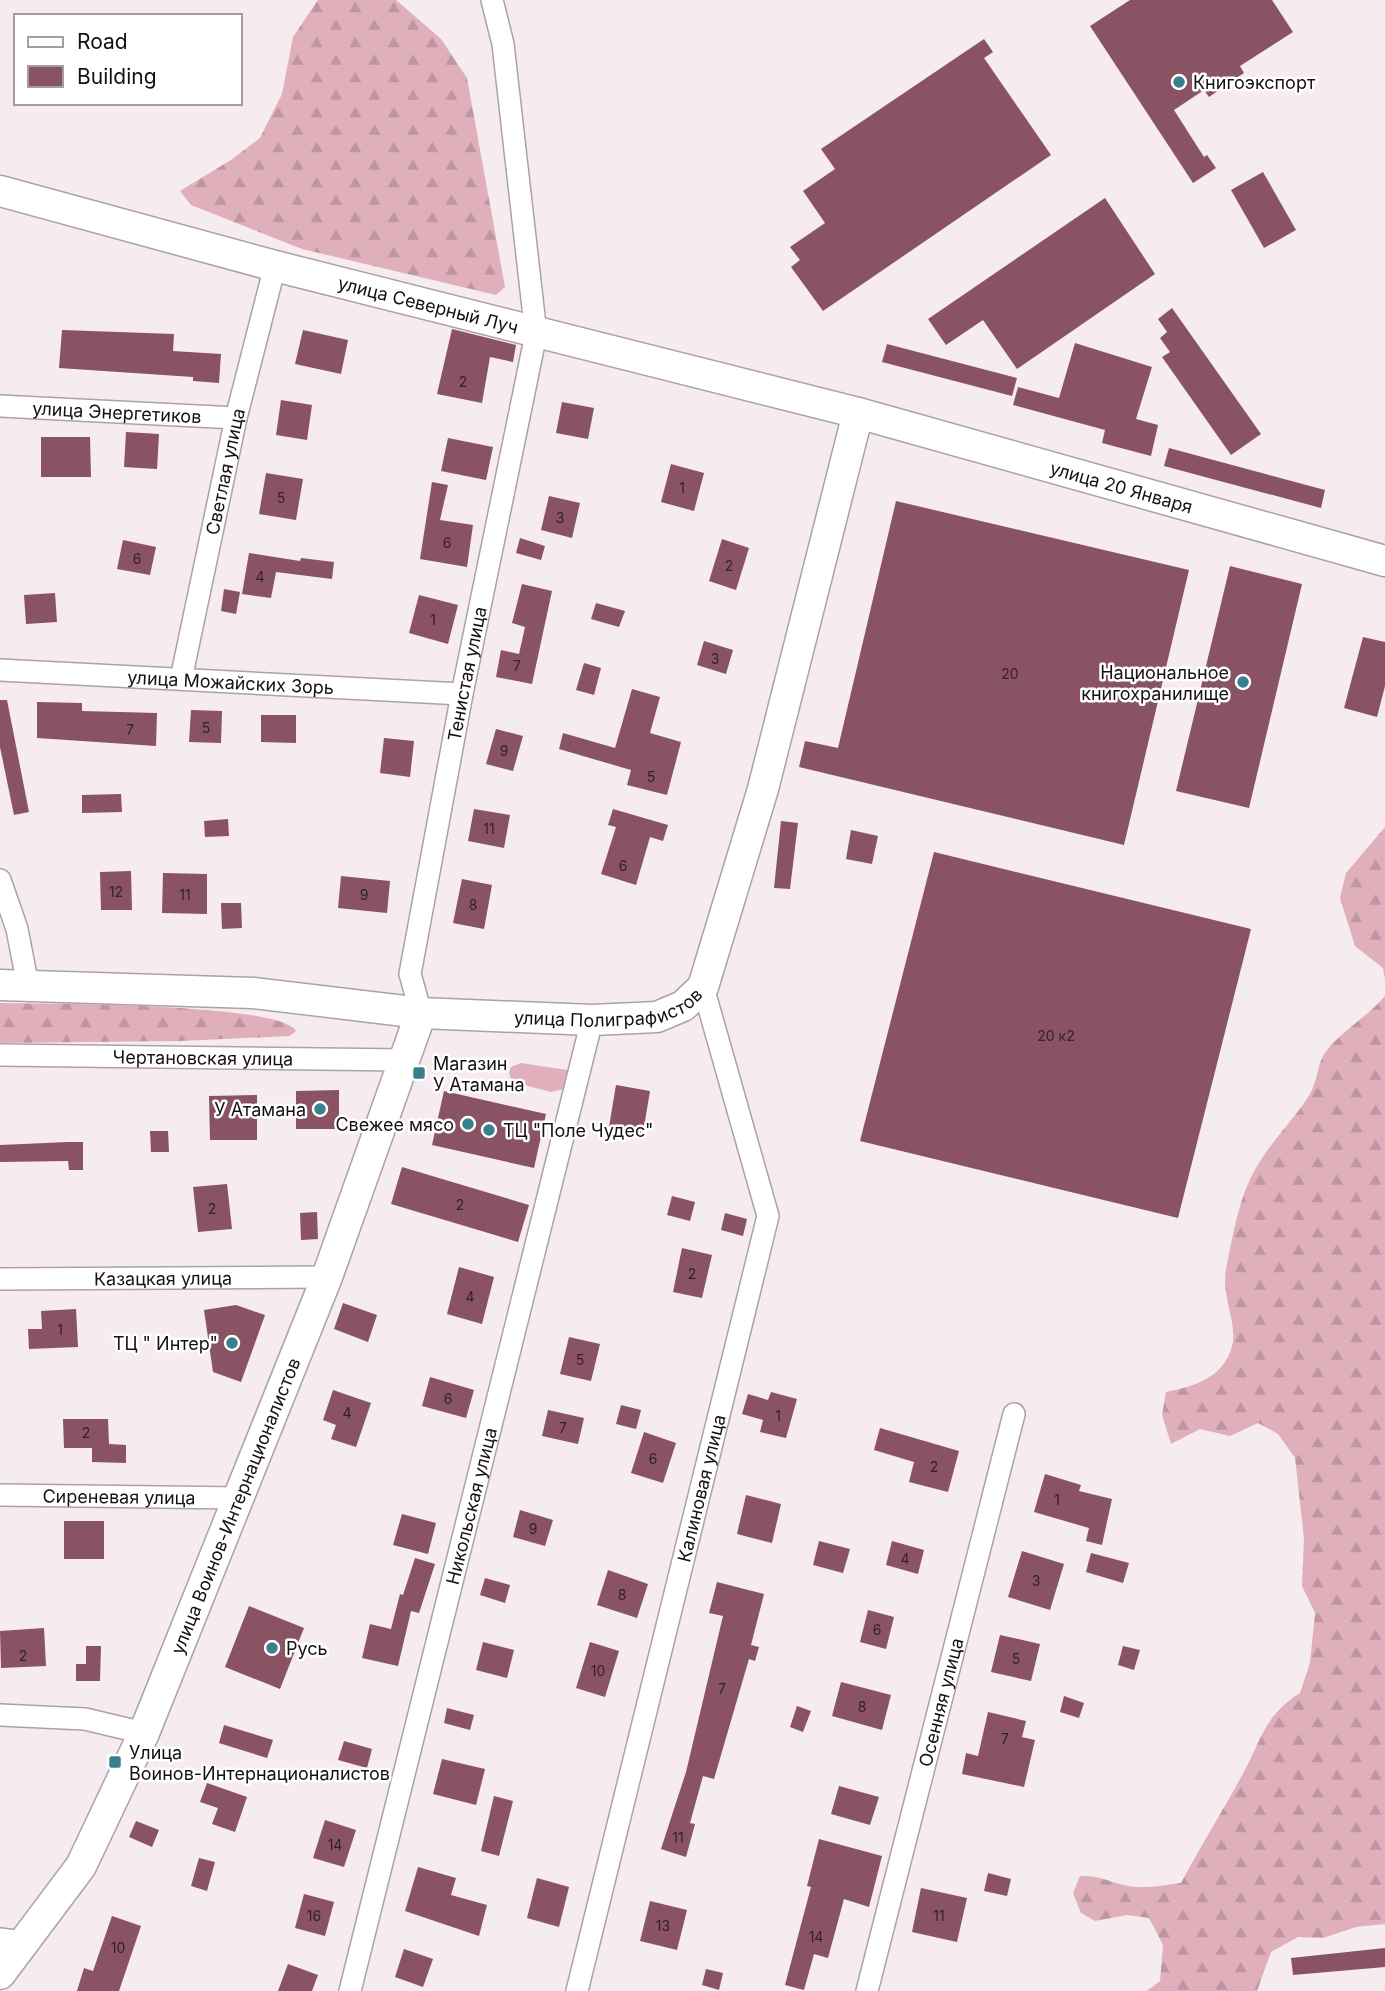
<svg xmlns="http://www.w3.org/2000/svg" width="1385" height="1991" font-family="Inter,sans-serif">
<defs>
<pattern id="forest-firs" width="22" height="20" patternUnits="userSpaceOnUse" patternTransform="scale(1.75)"><rect width="22" height="20" fill="#dfb0bc"/><path d="M5 1l3.5 6h-7zM16 11l3.5 6h-7z" fill="#be96a1"/></pattern>
</defs>
<rect width="100%" height="100%" fill="#f6ebee"/>
<path fill="#dfb0bc" d="M 521,1063 L 567,1070 L 569,1077 L 564,1089 L 551,1092 L 512,1082 L 509,1073 L 511,1067 Z"/>
<g fill="url(#forest-firs)">
<path d="M 318,0 L 396,0 L 441,39 L 467,78 L 505,287 L 496,295 L 302,249 L 191,205 L 180,191 L 231,160 L 260,138 L 282,94 L 293,37 Z"/>
<path d="M 1385,827 L 1385,979 L 1383,968 L 1355,946 L 1340,898 L 1346,873 Z"/>
<path d="M 1385,996 L 1385,1924 L 1356,1927 L 1323,1938 L 1298,1937 L 1271,1952 L 1257,1991 L 1147,1991 L 1160,1981 L 1163,1945 L 1149,1918 L 1127,1915 L 1095,1921 L 1081,1913 L 1073,1893 L 1080,1876 C 1099,1875 1107,1881 1124,1885 C 1142,1890 1163,1885 1181,1883 C 1200,1847 1221,1814 1240,1779 C 1261,1743 1262,1717 1300,1693 L 1310,1663 L 1315,1613 L 1302,1586 L 1304,1538 L 1295,1458 L 1278,1434 L 1258,1423 L 1230,1436 L 1200,1429 L 1171,1444 L 1162,1415 L 1166,1392 C 1190,1387 1215,1381 1228,1357 C 1244,1327 1218,1300 1227,1264 C 1234,1231 1239,1197 1256,1168 C 1271,1141 1294,1120 1310,1094 C 1318,1081 1317,1062 1327,1050 C 1344,1029 1367,1017 1385,996 Z"/>
<path d="M 0,1003 C 41,1004 283,1003 296,1031 L 290,1036 L 181,1041 L 0,1043 Z"/>
</g>
<g fill="#895363">
<path d="M 1130,0 L 1272,0 L 1293,32 L 1240,66 L 1244,73 L 1209,97 L 1204,90 L 1174,110 L 1204,157 L 1207,155 L 1216,168 L 1193,183 L 1090,26 Z"/>
<path d="M 984,39 L 993,52 L 984,58 L 1051,155 L 823,311 L 791,267 L 800,260 L 790,247 L 825,223 L 803,191 L 835,169 L 821,149 Z"/>
<path d="M 1263,172 L 1296,230 L 1264,248 L 1231,190 Z"/>
<path d="M 1105,198 L 1155,274 L 1017,369 L 983,320 L 946,345 L 928,319 Z"/>
<path d="M 1172,308 L 1261,434 L 1231,455 L 1162,357 L 1170,352 L 1160,338 L 1167,332 L 1158,319 Z"/>
<path d="M 452,329 L 516,345 L 513,362 L 490,357 L 482,403 L 437,394 Z"/>
<path d="M 62,330 L 174,334 L 173,351 L 221,354 L 219,383 L 193,381 L 193,377 L 59,368 Z"/>
<path d="M 303,330 L 348,340 L 341,374 L 295,364 Z"/>
<path d="M 1075,343 L 1152,367 L 1136,419 L 1158,425 L 1151,456 L 1102,443 L 1105,430 L 1013,405 L 1018,387 L 1059,398 Z"/>
<path d="M 887,344 L 1017,378 L 1012,396 L 882,362 Z"/>
<path d="M 281,400 L 312,405 L 307,440 L 276,435 Z"/>
<path d="M 562,402 L 594,408 L 588,439 L 556,433 Z"/>
<path d="M 126,432 L 159,434 L 157,469 L 124,467 Z"/>
<path d="M 41,437 L 90,437 L 91,477 L 41,477 Z"/>
<path d="M 448,438 L 493,447 L 486,480 L 441,471 Z"/>
<path d="M 1169,448 L 1325,490 L 1321,508 L 1164,466 Z"/>
<path d="M 671,464 L 704,473 L 694,511 L 661,502 Z"/>
<path d="M 266,473 L 303,479 L 296,520 L 259,514 Z"/>
<path d="M 432,482 L 448,485 L 440,520 L 473,525 L 467,567 L 420,559 Z"/>
<path d="M 549,496 L 580,503 L 572,538 L 541,530 Z"/>
<path d="M 896,501 L 1189,570 L 1124,845 L 799,767 L 805,741 L 838,748 Z"/>
<path d="M 520,538 L 545,546 L 541,560 L 516,553 Z"/>
<path d="M 722,539 L 749,548 L 736,590 L 709,581 Z"/>
<path d="M 123,540 L 156,547 L 150,575 L 117,569 Z"/>
<path d="M 249,553 L 300,561 L 301,558 L 334,562 L 332,579 L 276,572 L 271,598 L 242,594 Z"/>
<path d="M 1230,566 L 1302,584 L 1249,808 L 1176,791 Z"/>
<path d="M 522,584 L 552,591 L 532,684 L 496,677 L 501,650 L 519,654 L 525,627 L 512,623 Z"/>
<path d="M 224,589 L 240,592 L 236,614 L 221,611 Z"/>
<path d="M 55,593 L 57,622 L 26,624 L 24,595 Z"/>
<path d="M 419,595 L 458,605 L 448,644 L 409,633 Z"/>
<path d="M 596,603 L 625,611 L 619,627 L 591,619 Z"/>
<path d="M 1363,637 L 1385,642 L 1385,686 L 1377,717 L 1344,708 Z"/>
<path d="M 704,641 L 733,650 L 726,674 L 697,665 Z"/>
<path d="M 584,663 L 601,668 L 594,695 L 576,690 Z"/>
<path d="M 632,689 L 660,697 L 650,733 L 681,742 L 667,795 L 627,785 L 631,770 L 559,749 L 563,733 L 615,748 Z"/>
<path d="M 0,700 L 7,700 L 29,812 L 14,815 L 0,747 Z"/>
<path d="M 37,702 L 82,703 L 82,711 L 157,713 L 156,746 L 37,738 Z"/>
<path d="M 191,710 L 222,711 L 221,743 L 189,742 Z"/>
<path d="M 261,715 L 296,715 L 296,743 L 261,742 Z"/>
<path d="M 496,729 L 523,736 L 513,771 L 486,764 Z"/>
<path d="M 384,738 L 414,741 L 410,777 L 380,773 Z"/>
<path d="M 121,794 L 122,812 L 82,813 L 82,795 Z"/>
<path d="M 474,809 L 510,815 L 504,848 L 468,841 Z"/>
<path d="M 613,809 L 668,825 L 663,841 L 650,837 L 636,885 L 601,874 L 616,827 L 608,825 Z"/>
<path d="M 228,819 L 229,836 L 205,837 L 204,821 Z"/>
<path d="M 781,821 L 798,823 L 790,889 L 774,888 Z"/>
<path d="M 851,830 L 878,836 L 872,864 L 846,859 Z"/>
<path d="M 934,852 L 1251,929 L 1178,1218 L 860,1141 Z"/>
<path d="M 131,871 L 132,910 L 101,910 L 100,872 Z"/>
<path d="M 163,873 L 207,874 L 207,914 L 162,913 Z"/>
<path d="M 341,876 L 390,881 L 387,913 L 338,908 Z"/>
<path d="M 462,879 L 492,885 L 484,929 L 453,923 Z"/>
<path d="M 221,903 L 241,903 L 242,928 L 222,929 Z"/>
<path d="M 616,1085 L 650,1091 L 643,1133 L 609,1127 Z"/>
<path d="M 339,1090 L 339,1129 L 296,1129 L 296,1091 Z"/>
<path d="M 444,1091 L 546,1114 L 534,1168 L 432,1145 Z"/>
<path d="M 257,1095 L 257,1140 L 210,1140 L 209,1096 Z"/>
<path d="M 150,1131 L 168,1131 L 169,1152 L 151,1152 Z"/>
<path d="M 68,1142 L 83,1142 L 83,1170 L 69,1170 L 68,1161 L 0,1162 L 0,1145 Z"/>
<path d="M 402,1167 L 529,1205 L 518,1242 L 391,1204 Z"/>
<path d="M 227,1184 L 232,1229 L 198,1232 L 193,1187 Z"/>
<path d="M 672,1196 L 695,1202 L 690,1221 L 667,1215 Z"/>
<path d="M 317,1212 L 318,1239 L 301,1240 L 300,1213 Z"/>
<path d="M 725,1213 L 747,1219 L 743,1236 L 721,1230 Z"/>
<path d="M 682,1248 L 712,1255 L 702,1298 L 673,1292 Z"/>
<path d="M 459,1267 L 494,1277 L 482,1324 L 447,1314 Z"/>
<path d="M 343,1303 L 377,1315 L 368,1342 L 334,1329 Z"/>
<path d="M 236,1305 L 265,1315 L 241,1382 L 213,1372 L 204,1310 Z"/>
<path d="M 76,1309 L 78,1347 L 29,1349 L 28,1329 L 42,1329 L 41,1311 Z"/>
<path d="M 569,1337 L 600,1344 L 591,1381 L 560,1374 Z"/>
<path d="M 430,1377 L 474,1390 L 466,1418 L 422,1406 Z"/>
<path d="M 333,1390 L 371,1403 L 356,1447 L 331,1439 L 336,1425 L 323,1420 Z"/>
<path d="M 771,1392 L 797,1399 L 786,1438 L 760,1432 L 763,1420 L 742,1414 L 748,1394 L 768,1400 Z"/>
<path d="M 621,1405 L 641,1410 L 636,1429 L 616,1424 Z"/>
<path d="M 548,1410 L 584,1418 L 578,1444 L 542,1436 Z"/>
<path d="M 63,1419 L 108,1419 L 109,1444 L 126,1445 L 126,1463 L 92,1462 L 92,1448 L 64,1448 Z"/>
<path d="M 880,1428 L 959,1451 L 948,1492 L 909,1482 L 914,1462 L 874,1450 Z"/>
<path d="M 644,1432 L 676,1443 L 663,1483 L 631,1473 Z"/>
<path d="M 1045,1474 L 1081,1485 L 1079,1491 L 1112,1499 L 1102,1545 L 1086,1541 L 1089,1528 L 1034,1512 Z"/>
<path d="M 746,1495 L 781,1504 L 772,1543 L 737,1534 Z"/>
<path d="M 520,1510 L 553,1520 L 545,1546 L 513,1537 Z"/>
<path d="M 402,1514 L 436,1523 L 428,1554 L 393,1545 Z"/>
<rect x="64" y="1521" width="40" height="38"/>
<path d="M 819,1541 L 850,1549 L 843,1573 L 813,1565 Z"/>
<path d="M 892,1541 L 924,1550 L 918,1574 L 886,1565 Z"/>
<path d="M 1022,1551 L 1064,1564 L 1050,1610 L 1008,1597 Z"/>
<path d="M 1091,1553 L 1129,1563 L 1123,1583 L 1086,1572 Z"/>
<path d="M 415,1558 L 435,1564 L 419,1613 L 411,1611 L 398,1666 L 362,1658 L 370,1624 L 391,1629 L 400,1594 L 403,1595 Z"/>
<path d="M 608,1570 L 648,1584 L 637,1618 L 597,1605 Z"/>
<path d="M 485,1578 L 510,1585 L 505,1603 L 480,1595 Z"/>
<path d="M 717,1582 L 764,1594 L 751,1645 L 759,1647 L 755,1661 L 749,1659 L 714,1779 L 703,1776 L 690,1823 L 695,1824 L 686,1857 L 661,1849 L 686,1772 L 723,1616 L 709,1613 Z"/>
<path d="M 249,1606 L 304,1628 L 280,1689 L 225,1667 Z"/>
<path d="M 868,1610 L 894,1617 L 886,1649 L 860,1642 Z"/>
<path d="M 44,1628 L 46,1666 L 1,1668 L 0,1631 Z"/>
<path d="M 1000,1635 L 1040,1644 L 1031,1681 L 991,1672 Z"/>
<path d="M 483,1642 L 514,1650 L 507,1678 L 476,1670 Z"/>
<path d="M 590,1642 L 619,1651 L 605,1697 L 576,1688 Z"/>
<path d="M 86,1646 L 101,1646 L 100,1681 L 76,1681 L 76,1664 L 86,1664 Z"/>
<path d="M 1123,1646 L 1140,1650 L 1134,1670 L 1118,1665 Z"/>
<path d="M 841,1682 L 891,1695 L 882,1730 L 832,1716 Z"/>
<path d="M 1064,1696 L 1084,1703 L 1079,1718 L 1060,1712 Z"/>
<path d="M 797,1706 L 811,1711 L 803,1732 L 790,1727 Z"/>
<path d="M 447,1708 L 474,1715 L 470,1730 L 444,1723 Z"/>
<path d="M 988,1712 L 1026,1721 L 1022,1737 L 1035,1740 L 1024,1787 L 962,1774 L 966,1753 L 978,1756 Z"/>
<path d="M 224,1725 L 273,1740 L 267,1758 L 219,1743 Z"/>
<path d="M 344,1741 L 372,1749 L 367,1768 L 338,1760 Z"/>
<path d="M 442,1759 L 485,1769 L 476,1805 L 433,1794 Z"/>
<path d="M 207,1783 L 247,1797 L 235,1832 L 212,1824 L 218,1808 L 200,1802 Z"/>
<path d="M 839,1786 L 879,1797 L 870,1825 L 831,1814 Z"/>
<path d="M 494,1796 L 513,1801 L 499,1856 L 481,1851 Z"/>
<path d="M 325,1820 L 356,1830 L 344,1867 L 313,1858 Z"/>
<path d="M 136,1821 L 159,1830 L 152,1847 L 129,1837 Z"/>
<path d="M 819,1839 L 882,1856 L 869,1907 L 844,1899 L 828,1958 L 814,1954 L 804,1990 L 785,1985 L 811,1887 L 807,1886 Z"/>
<path d="M 199,1858 L 215,1862 L 207,1891 L 191,1886 Z"/>
<path d="M 418,1867 L 456,1878 L 451,1895 L 487,1905 L 479,1936 L 405,1911 Z"/>
<path d="M 988,1873 L 1011,1879 L 1007,1896 L 984,1891 Z"/>
<path d="M 537,1878 L 569,1887 L 559,1927 L 527,1918 Z"/>
<path d="M 921,1888 L 967,1898 L 957,1942 L 912,1932 Z"/>
<path d="M 304,1894 L 334,1902 L 325,1936 L 295,1928 Z"/>
<path d="M 650,1901 L 687,1910 L 677,1950 L 640,1941 Z"/>
<path d="M 112,1916 L 141,1926 L 119,1991 L 77,1991 L 84,1968 L 93,1971 Z"/>
<path d="M 1385,1948 L 1385,1967 L 1293,1975 L 1291,1958 Z"/>
<path d="M 404,1949 L 433,1959 L 423,1987 L 395,1977 Z"/>
<path d="M 288,1964 L 318,1975 L 312,1991 L 278,1991 Z"/>
<path d="M 706,1969 L 723,1973 L 719,1990 L 702,1985 Z"/>
</g>
<g fill="none" stroke-linecap="round" stroke-linejoin="round">
<g stroke="#aca2a4" stroke-width="24">
<g id="street">
<path id="s1" d="M 0,406 L 236,418"/>
<path id="s2" d="M 0,670 L 462,694"/>
<path id="s3" d="M 181,679 L 236,418 L 275,266"/>
<path d="M 0,880 L 17,929 L 28,986"/>
<path id="s4" d="M 421,1013 L 410,974 L 462,694 L 536,334 L 503,44 L 492,0"/>
<path id="s5" d="M 0,1055 L 406,1060"/>
<path id="s6" d="M 0,1279 L 327,1277"/>
<path id="s7" d="M 0,1495 L 240,1498"/>
<path d="M 0,1715 L 85,1719 L 144,1733"/>
<path d="M 0,1939 L 23,1942"/>
<path id="s8" d="M 350,1991 L 592,1020"/>
<path id="s9" d="M 577,1991 L 768,1216 L 703,987"/>
<path id="s10" d="M 867,1991 L 1014,1414"/>
</g>
</g>
<g stroke="#aca2a4" stroke-width="33">
<g id="secondary">
<path id="s11" d="M 0,191 L 275,266 L 858,413 L 1385,561"/>
<path id="s12" d="M 0,985 L 253,993 L 421,1013 L 592,1020 L 657,1017 L 683,1006 L 703,987 L 763,789 L 858,413"/>
<path id="s13" d="M 0,1974 L 81,1866 L 144,1733 L 327,1277 L 421,1013"/>
</g>
</g>
<use href="#street" stroke="#fff" stroke-width="21"/>
<use href="#secondary" stroke="#fff" stroke-width="30"/>
</g>
<g fill="#3a7f8c" stroke="#fff" stroke-width="2.5">
<circle cx="1179" cy="82" r="7"/>
<circle cx="1243" cy="682" r="7"/>
<rect x="412" y="1066" width="14" height="14" rx="3.5"/>
<circle cx="320" cy="1109" r="7"/>
<circle cx="468" cy="1124" r="7"/>
<circle cx="489" cy="1130" r="7"/>
<circle cx="232" cy="1343" r="7"/>
<circle cx="272" cy="1648" r="7"/>
<rect x="108" y="1755" width="14" height="14" rx="3.5"/>
</g>
<g text-anchor="middle" dominant-baseline="central" stroke-width="5" stroke-linejoin="round" paint-order="stroke">
<g font-size="14" fill="#322226">
<text x="463" y="381">2</text>
<text x="682" y="487">1</text>
<text x="281" y="497">5</text>
<text x="560" y="517">3</text>
<text x="447" y="542">6</text>
<text x="137" y="558">6</text>
<text x="729" y="565">2</text>
<text x="260" y="576">4</text>
<text x="433" y="619">1</text>
<text x="715" y="658">3</text>
<text x="517" y="665">7</text>
<text x="1010" y="673">20</text>
<text x="206" y="727">5</text>
<text x="130" y="729">7</text>
<text x="504" y="750">9</text>
<text x="651" y="776">5</text>
<text x="489" y="828">11</text>
<text x="623" y="865">6</text>
<text x="116" y="891">12</text>
<text x="185" y="894">11</text>
<text x="364" y="894">9</text>
<text x="473" y="904">8</text>
<text x="1056" y="1035">20 к2</text>
<text x="460" y="1204">2</text>
<text x="212" y="1208">2</text>
<text x="692" y="1273">2</text>
<text x="470" y="1296">4</text>
<text x="60" y="1329">1</text>
<text x="580" y="1359">5</text>
<text x="448" y="1398">6</text>
<text x="347" y="1412">4</text>
<text x="778" y="1415">1</text>
<text x="563" y="1427">7</text>
<text x="86" y="1432">2</text>
<text x="653" y="1458">6</text>
<text x="934" y="1466">2</text>
<text x="1057" y="1499">1</text>
<text x="533" y="1528">9</text>
<text x="905" y="1558">4</text>
<text x="1036" y="1580">3</text>
<text x="622" y="1594">8</text>
<text x="877" y="1629">6</text>
<text x="23" y="1655">2</text>
<text x="1016" y="1658">5</text>
<text x="598" y="1670">10</text>
<text x="722" y="1688">7</text>
<text x="862" y="1706">8</text>
<text x="1005" y="1738">7</text>
<text x="678" y="1837">11</text>
<text x="335" y="1844">14</text>
<text x="314" y="1915">16</text>
<text x="939" y="1915">11</text>
<text x="663" y="1925">13</text>
<text x="816" y="1936">14</text>
<text x="118" y="1947">10</text>
</g>
<g font-size="18" fill="#151112" stroke="#fff" text-anchor="start">
<text x="1193" y="82">Книгоэкспорт</text>
<text x="1229" y="672" text-anchor="end">Национальное<tspan x="1229" dy="21">книгохранилище</tspan></text>
<text x="433" y="1063">Магазин<tspan x="433" dy="21">У Атамана</tspan></text>
<text x="306" y="1109" text-anchor="end">У Атамана</text>
<text x="454" y="1124" text-anchor="end">Свежее мясо</text>
<text x="503" y="1130">ТЦ "Поле Чудес"</text>
<text x="218" y="1343" text-anchor="end">ТЦ " Интер"</text>
<text x="286" y="1648">Русь</text>
<text x="129" y="1752">Улица<tspan x="129" dy="21">Воинов-Интернационалистов</tspan></text>
</g>
<g font-size="18" fill="#151112" stroke="#fff">
<text stroke="none"><textPath href="#s11" startOffset="443">улица Северный Луч</textPath></text>
<text stroke="none"><textPath href="#s1" startOffset="117">улица Энергетиков</textPath></text>
<text stroke="none"><textPath href="#s3" startOffset="212">Светлая улица</textPath></text>
<text stroke="none"><textPath href="#s11" startOffset="1160">улица 20 Января</textPath></text>
<text stroke="none"><textPath href="#s4" startOffset="346">Тенистая улица</textPath></text>
<text stroke="none"><textPath href="#s2" startOffset="231">улица Можайских Зорь</textPath></text>
<text stroke="none"><textPath href="#s12" startOffset="612">улица Полиграфистов</textPath></text>
<text stroke="none"><textPath href="#s5" startOffset="203">Чертановская улица</textPath></text>
<text stroke="none"><textPath href="#s6" startOffset="163">Казацкая улица</textPath></text>
<text stroke="none"><textPath href="#s9" startOffset="518">Калиновая улица</textPath></text>
<text stroke="none"><textPath href="#s7" startOffset="119">Сиреневая улица</textPath></text>
<text stroke="none"><textPath href="#s8" startOffset="500">Никольская улица</textPath></text>
<text stroke="none"><textPath href="#s13" startOffset="527">улица Воинов-Интернационалистов</textPath></text>
<text stroke="none"><textPath href="#s10" startOffset="298">Осенняя улица</textPath></text>
</g>
</g>
<rect x="14" y="14" width="228" height="91" fill="#ffffff" stroke="#a1a0a0" stroke-width="2"/>
<rect x="28" y="37" width="35" height="10" fill="#ffffff" stroke="#a1a0a0" stroke-width="2"/>
<text x="77" y="49" font-size="21" fill="#151112">Road</text>
<rect x="28" y="66" width="35" height="21" fill="#895363" stroke="#a1a0a0" stroke-width="2"/>
<text x="77" y="84" font-size="21" fill="#151112">Building</text>
</svg>
